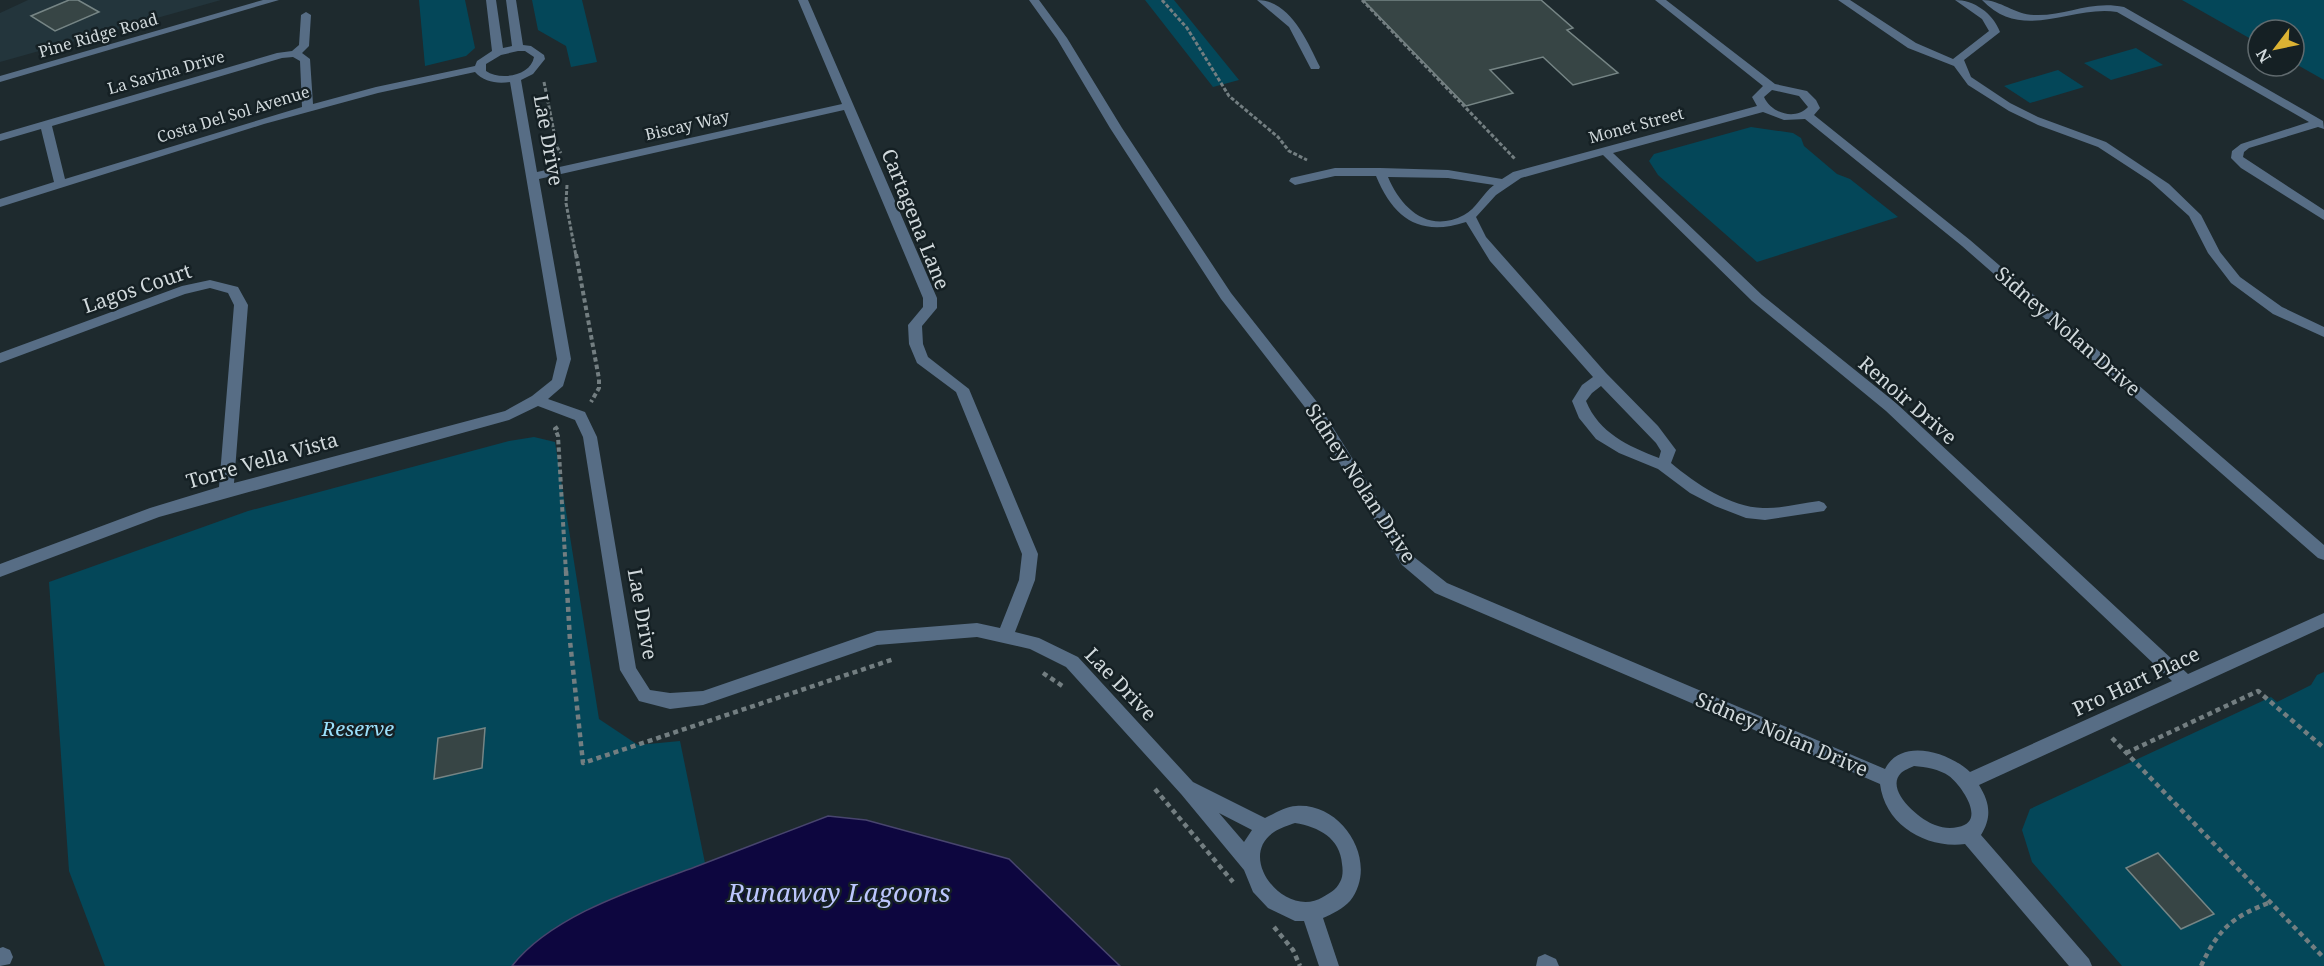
<svg xmlns="http://www.w3.org/2000/svg" width="2324" height="966" font-family="'Noto Serif',serif">
<rect width="100%" height="100%" fill="#1e2a2e"/>
<path fill="#23353c" d="M 28,0 L 221,0 L 0,62 L 0,13 Z"/>
<g fill="#044759">
<path d="M 419,0 L 465,0 L 475,48 L 466,56 L 425,66 Z"/>
<path d="M 532,0 L 582,0 L 597,62 L 571,67 L 566,46 L 538,30 Z"/>
<path d="M 1145,0 L 1174,0 L 1239,80 L 1213,87 Z"/>
<path d="M 2182,0 L 2324,0 L 2324,80 L 2294,63 L 2294,30 L 2258,30 L 2258,43 Z"/>
<path d="M 2136,48 L 2163,65 L 2111,80 L 2084,63 Z"/>
<path d="M 2058,70 L 2084,87 L 2030,103 L 2004,86 Z"/>
<path d="M 1751,127 L 1793,133 L 1801,138 L 1804,146 L 1837,174 L 1850,179 L 1898,217 L 1757,262 L 1658,175 L 1649,161 L 1654,154 Z"/>
<path d="M 534,437 L 555,442 L 599,719 L 638,745 L 680,741 L 705,863 C 643,886 554,913 512,966 L 105,966 L 69,871 L 49,582 L 248,511 L 509,441 Z"/>
<path d="M 2324,672 L 2324,966 L 2122,966 L 2032,862 L 2022,830 L 2030,809 L 2271,697 L 2277,702 L 2311,685 L 2317,675 Z"/>
</g>
<path fill="#0d063f" stroke="#48456e" stroke-width="1.5" d="M 828,816 L 866,820 L 1009,859 L 1120,966 L 512,966 C 552,915 636,889 695,867 C 739,850 784,833 828,816 Z"/>
<g fill="#374545" stroke="#768585" stroke-width="1.5">
<path d="M 69,0 L 78,0 L 99,12 L 55,31 L 31,16 Z"/>
<path d="M 1363,0 L 1541,0 L 1573,28 L 1567,30 L 1618,73 L 1573,85 L 1543,57 L 1490,70 L 1513,93 L 1466,106 Z"/>
<path d="M 485,728 L 482,768 L 434,779 L 438,738 Z"/>
<path d="M 2158,853 L 2214,914 L 2181,929 L 2126,868 Z"/>
</g>
<g fill="none" stroke-linecap="round" stroke-linejoin="round">
<g stroke="#737e81" stroke-width="3" stroke-dasharray="4 2" stroke-linecap="butt">
<path d="M 1162,0 L 1187,28 L 1229,96 L 1278,137 L 1289,151 L 1307,160"/>
<path d="M 1362,0 L 1515,159"/>
<path d="M 544,82 L 557,147 L 561,153"/>
<path d="M 567,185 L 566,203 L 576,256"/>
</g>
<g stroke="#737e81" stroke-width="4" stroke-dasharray="4.5 3" stroke-linecap="butt">
<path d="M 576,254 L 599,379 L 599,388 L 591,402"/>
<path d="M 558,427 L 555,429 L 558,436 L 566,573"/>
</g>
<g stroke="#737e81" stroke-width="4.5" stroke-dasharray="5 4" stroke-linecap="butt">
<path d="M 566,571 L 570,641 L 583,763 L 894,659"/>
<path d="M 1043,673 L 1064,687"/>
<path d="M 2112,738 L 2324,958"/>
<path d="M 2126,753 L 2258,691 L 2324,748"/>
<path d="M 1155,789 L 1233,882"/>
<path d="M 1274,927 L 1293,950 L 1300,966"/>
<path d="M 2201,966 C 2219,928 2232,917 2271,902"/>
</g>
<g fill="#576d85" fill-rule="evenodd">
<path d="M 263,0 L 279,0 L 0,82 L 0,76 Z"/>
<path d="M 486,0 L 496,0 L 503,48 L 512,46 L 506,0 L 516,0 L 523,45 L 531,46 L 544,55 L 545,59 L 533,74 L 521,80 L 537,172 L 842,104 L 798,0 L 808,0 L 937,298 L 937,308 L 922,326 L 923,344 L 928,357 L 969,389 L 1038,554 L 1035,580 L 1015,632 L 1039,638 L 1078,657 L 1193,782 L 1265,818 C 1274,814 1286,806 1296,806 C 1343,802 1380,863 1350,901 C 1344,908 1332,914 1323,918 L 1339,966 L 1319,966 L 1304,921 L 1295,921 L 1268,908 L 1253,892 L 1244,870 L 1181,794 L 1066,667 L 1030,649 L 977,637 L 877,645 L 703,705 L 670,709 L 639,701 L 620,670 L 583,437 L 575,420 L 538,406 L 509,420 L 159,517 L 0,577 L 0,564 L 150,508 L 219,487 L 234,305 L 228,293 L 210,288 L 185,294 L 0,363 L 0,353 L 182,286 L 210,280 L 238,287 L 248,305 L 234,483 L 505,411 L 532,396 L 552,380 L 557,359 L 510,82 C 497,84 484,82 475,72 L 378,93 L 264,124 L 0,207 L 0,199 L 54,182 L 41,129 L 0,141 L 0,134 L 277,53 L 292,51 L 299,45 L 301,15 L 306,12 L 311,15 L 309,46 L 302,53 L 310,59 L 313,104 L 376,87 L 475,66 L 477,61 L 492,51 ZM 518,51 L 525,51 L 534,57 C 531,76 500,81 486,71 L 486,64 L 501,55 ZM 293,57 L 300,61 L 302,107 L 65,179 L 52,126 L 282,58 ZM 844,110 L 923,298 L 923,307 L 908,325 L 909,344 L 917,363 L 956,392 L 1022,554 L 1019,580 L 1000,628 L 977,623 L 877,631 L 703,691 L 670,693 L 650,690 L 636,668 L 597,437 L 585,412 L 548,399 L 563,386 L 571,359 L 539,179 ZM 1219,813 L 1252,830 L 1244,842 ZM 1295,823 C 1319,827 1340,838 1342,864 C 1343,870 1343,877 1340,882 C 1336,890 1330,893 1323,897 C 1286,920 1235,858 1274,832 C 1280,828 1289,825 1295,823 Z"/>
<path d="M 1029,0 L 1039,0 L 1067,38 L 1122,128 L 1231,293 L 1317,402 L 1414,557 L 1447,583 L 1885,769 C 1901,737 1949,752 1970,772 L 2172,681 L 1886,411 L 1752,301 L 1603,155 L 1521,178 L 1496,195 L 1476,217 L 1486,237 L 1606,373 L 1658,426 L 1676,450 L 1671,463 C 1696,484 1730,507 1763,508 C 1782,509 1800,503 1819,501 L 1824,503 L 1827,507 L 1824,511 L 1765,520 L 1746,518 L 1715,506 L 1690,493 L 1658,469 L 1619,453 L 1596,439 L 1579,418 L 1572,401 L 1582,385 L 1593,377 L 1490,261 L 1466,222 C 1420,237 1394,219 1376,176 L 1335,176 L 1295,185 L 1289,181 L 1291,178 L 1335,168 L 1380,168 L 1448,170 L 1502,179 L 1513,172 L 1757,106 L 1752,97 L 1763,86 L 1655,0 L 1666,0 L 1775,84 L 1807,91 L 1816,100 L 1820,108 L 1814,115 L 1970,240 L 2324,545 L 2324,560 L 2318,558 L 1962,246 L 1805,119 L 1784,120 L 1763,112 L 1613,153 L 1762,295 L 1896,403 L 2188,674 L 2324,613 L 2324,627 L 1979,785 C 1990,803 1992,817 1981,835 L 2089,959 L 2092,966 L 2069,966 L 1965,844 C 1926,849 1885,825 1880,784 L 1435,593 L 1402,565 L 1307,410 L 1221,299 L 1110,128 L 1057,39 ZM 1772,90 L 1799,96 L 1808,107 C 1795,121 1771,113 1764,97 ZM 1388,177 L 1448,178 L 1494,185 C 1483,193 1476,209 1464,215 C 1428,234 1401,208 1388,177 ZM 1601,386 L 1656,443 L 1661,451 L 1659,458 C 1628,446 1599,433 1586,401 L 1592,393 ZM 1914,766 C 1926,767 1939,769 1949,776 C 1962,786 1987,822 1958,827 C 1950,829 1943,828 1935,825 C 1920,820 1884,790 1901,773 C 1904,770 1910,768 1914,766 Z"/>
<path d="M 1257,0 C 1290,0 1307,41 1320,67 L 1319,69 L 1311,69 L 1289,27 Z"/>
<path d="M 1838,0 L 1850,0 L 1916,43 L 1953,59 L 1989,31 L 1982,19 L 1955,0 C 1974,0 1993,13 2000,32 L 1964,60 L 1971,77 L 2010,103 L 2038,117 L 2106,142 L 2169,184 L 2201,215 L 2220,252 L 2240,277 L 2282,307 L 2324,327 L 2324,337 L 2273,314 L 2231,283 L 2208,253 L 2189,216 L 2150,181 L 2098,147 L 2038,125 L 2009,111 L 1968,85 L 1954,66 L 1908,48 Z"/>
<path d="M 1982,0 C 2001,0 2015,15 2035,15 C 2067,16 2090,0 2124,7 L 2323,121 L 2324,129 L 2318,127 L 2249,148 L 2244,152 L 2243,157 L 2324,210 L 2324,220 L 2241,168 L 2231,158 L 2232,151 L 2241,144 L 2309,122 L 2117,12 C 2070,5 2023,43 1982,0 Z"/>
<path d="M 3,947 L 10,950 L 13,957 L 10,964 L 0,966 L 0,948 Z"/>
<path d="M 1545,954 L 1556,959 L 1559,966 L 1536,966 L 1538,957 Z"/>
</g>
</g>
<g text-anchor="middle" dominant-baseline="central" stroke-width="5" stroke-linejoin="round" paint-order="stroke">
<g font-size="16" fill="#d1d9dc" stroke="#152024">
<text transform="translate(98 35) rotate(-16)">Pine Ridge Road</text>
<text transform="translate(166 72) rotate(-16)">La Savina Drive</text>
<text transform="translate(233 114) rotate(-17)">Costa Del Sol Avenue</text>
<text transform="translate(687 125) rotate(-13)">Biscay Way</text>
<text transform="translate(1636 125) rotate(-15)">Monet Street</text>
</g>
<g font-size="20" fill="#d1d9dc" stroke="#152024">
<text transform="translate(549 140) rotate(80)">Lae Drive</text>
<text transform="translate(916 219) rotate(68)">Cartagena Lane</text>
<text transform="translate(137 288) rotate(-19)">Lagos Court</text>
<text transform="translate(2068 331) rotate(41)">Sidney Nolan Drive</text>
<text transform="translate(1908 400) rotate(41)">Renoir Drive</text>
<text transform="translate(262 460) rotate(-16)">Torre Vella Vista</text>
<text transform="translate(1361 483) rotate(57)">Sidney Nolan Drive</text>
<text transform="translate(643 614) rotate(80)">Lae Drive</text>
<text transform="translate(2136 681) rotate(-25)">Pro Hart Place</text>
<text transform="translate(1121 684) rotate(46)">Lae Drive</text>
<text transform="translate(1782 734) rotate(23)">Sidney Nolan Drive</text>
</g>
<g font-size="20" font-style="italic" fill="#9ce1fc" stroke="#152024">
<text x="358" y="728">Reserve</text>
</g>
<g font-size="26" font-style="italic" fill="#bcc6fd" stroke="#152024">
<text x="839" y="892">Runaway Lagoons</text>
</g>
</g>
<g transform="translate(2276 48) rotate(238)"><circle r="28" fill="#152024" stroke="#606a6e" stroke-width="1.5"/>
<path d="M0-4.5L10 22L0 15L-10 22Z" fill="#dbb233"/>
<text y="-9" font-size="16" font-weight="bold" text-anchor="middle" fill="#d1d9dc">N</text>
</g>
</svg>
